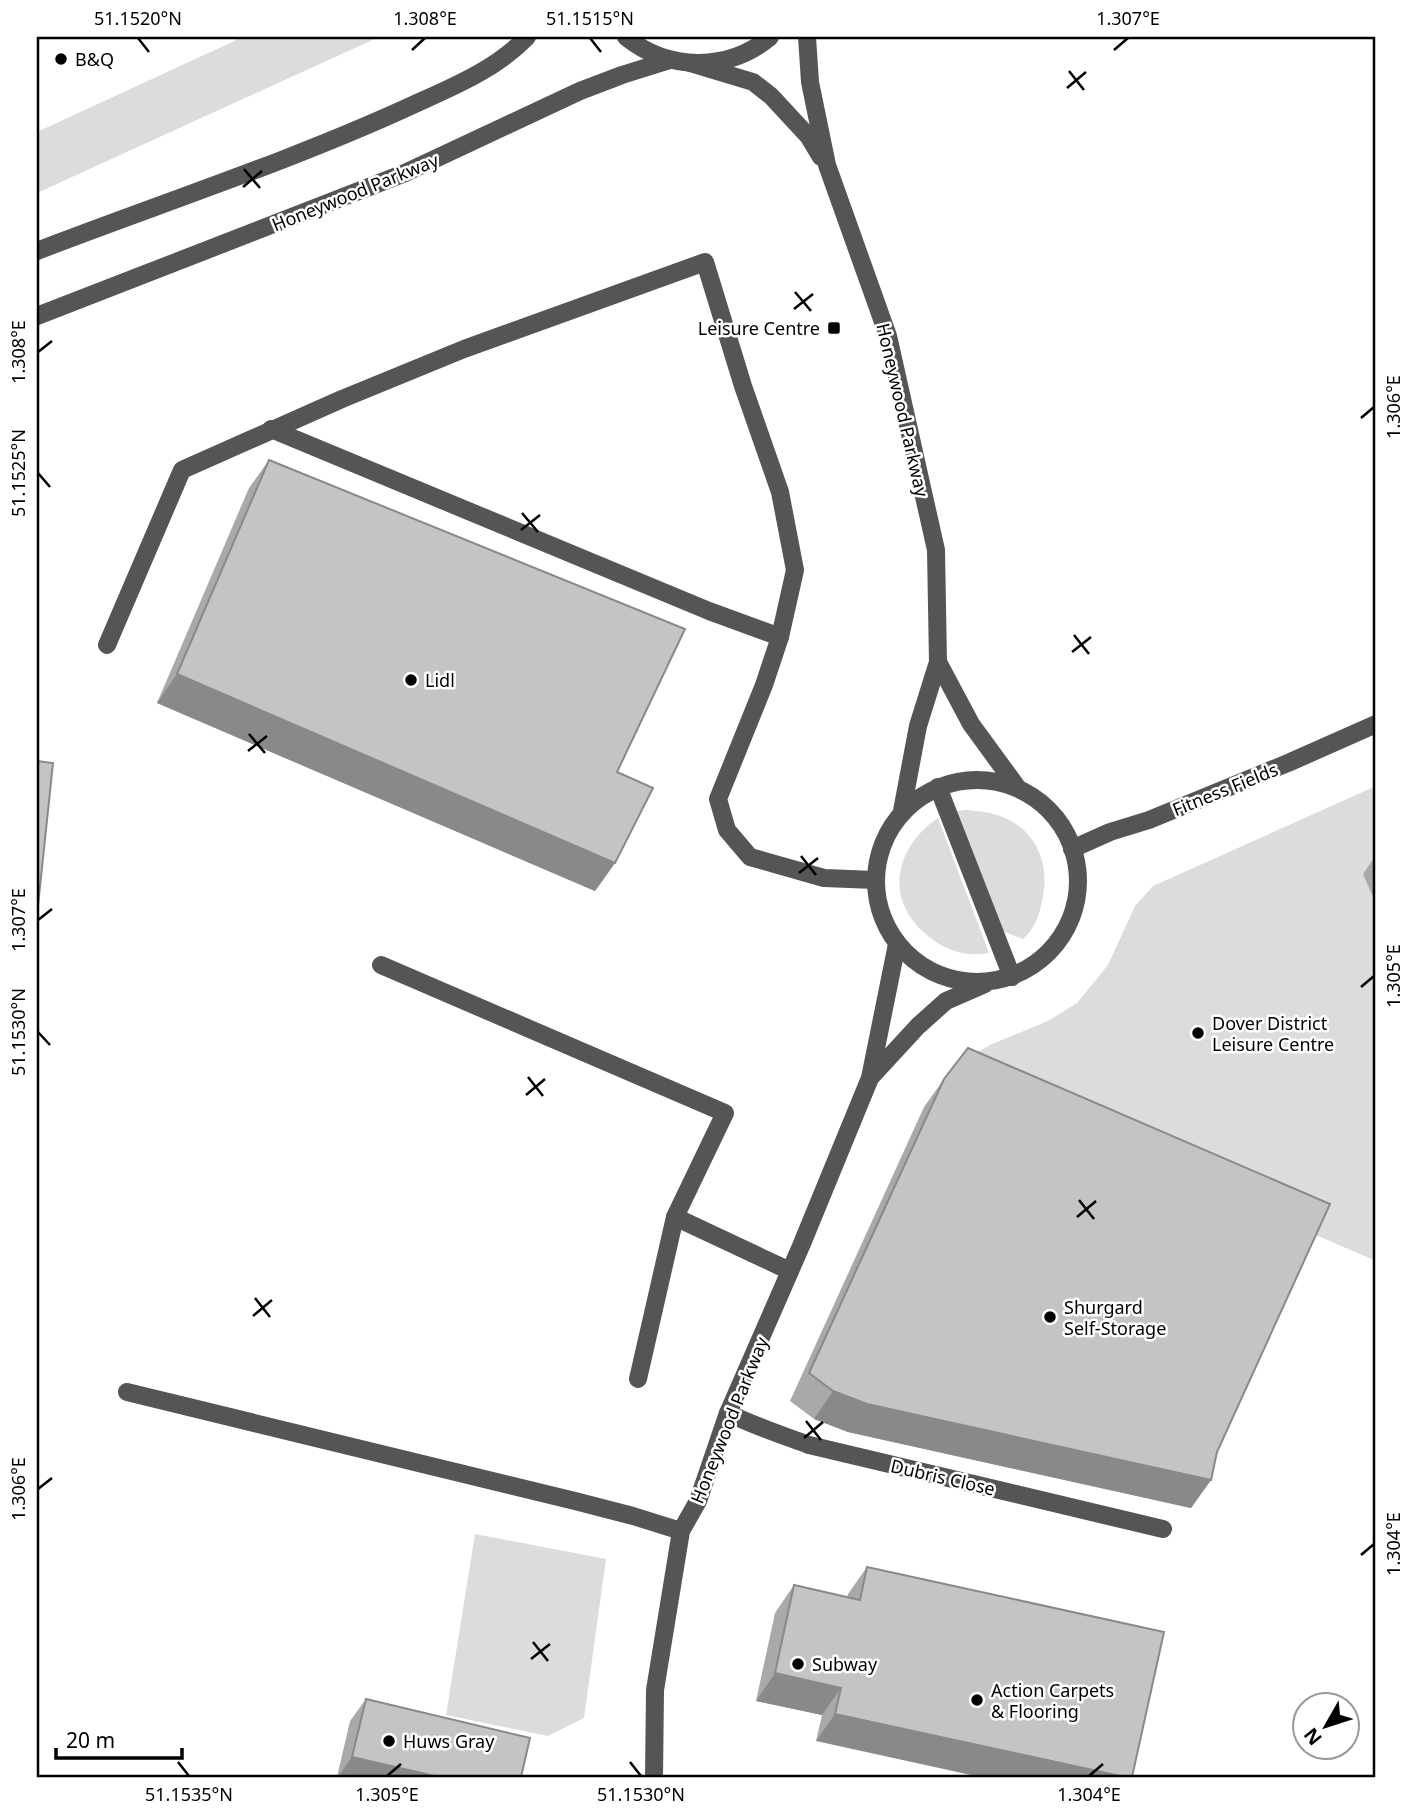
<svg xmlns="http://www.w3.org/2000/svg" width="1413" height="1814" font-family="'Noto Sans',sans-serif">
<rect width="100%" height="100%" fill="#fff"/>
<g fill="#dcdcdc">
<path d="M 243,37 L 379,37 L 37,193 L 37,132 Z"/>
<path d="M 1376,786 L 1376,1261 L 948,1076 L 967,1058 L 992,1044 L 1048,1021 L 1077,1003 L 1108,965 L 1135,906 L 1153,886 Z"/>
<path d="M 965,810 C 975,811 986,811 997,815 C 1033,826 1050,860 1043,896 C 1040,913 1036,927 1023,939 L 1002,931 L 952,812 Z"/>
<path d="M 938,818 L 989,953 C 966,957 946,951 928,936 C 884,900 894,848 938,818 Z"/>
<path d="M 475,1534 L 606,1559 L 584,1718 L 548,1736 L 446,1715 Z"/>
</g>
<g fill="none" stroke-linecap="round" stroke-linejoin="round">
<g stroke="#555" stroke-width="18">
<path d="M 626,37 C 668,71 728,72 770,37"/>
<path d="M 807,37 L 810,82 L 827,165 L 888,336 L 936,550 L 938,662 L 918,726 L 902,811"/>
<path d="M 690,63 L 753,82 L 771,96 L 809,137 L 821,157"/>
<path d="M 37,251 C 159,204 285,163 404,109 C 447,89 493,72 527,37"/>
<path d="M 37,316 L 405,173 L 580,91 L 622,75 L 670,60"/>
<path d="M 271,429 L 709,611 L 780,637"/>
<path d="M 107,645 L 182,470 L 342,399 L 464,349 L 705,262 L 743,386 L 780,492 L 795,570 L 780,637 L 764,685 L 718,799 L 727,830 L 750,857 L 824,878 L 875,880"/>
<path d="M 938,662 L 971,724 L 1017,787"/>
<circle cx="977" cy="881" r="101"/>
<path d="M 938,787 L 1012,977"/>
<path d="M 1072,849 L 1110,832 L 1149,820 L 1288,763 L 1376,724"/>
<path d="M 381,965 L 725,1113 L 675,1217 L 638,1379"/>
<path d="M 870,1078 L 918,1026 L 946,1001 L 985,984"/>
<path d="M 675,1217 L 790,1271"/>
<path d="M 127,1392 L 575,1501 L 633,1516 L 681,1531"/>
<path d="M 728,1413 C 754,1426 782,1435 809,1445 L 1163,1529"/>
<path d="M 654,1777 L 655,1690 L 681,1531 L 698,1501 L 728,1413 L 801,1246 L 870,1078 L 897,944"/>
</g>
</g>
<g fill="#a9a9a9">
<path d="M 269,460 L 617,772 L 615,863 L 595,891 L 157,703 L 249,488 Z"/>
<path d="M 1376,855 L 1376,904 L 1363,874 Z"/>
<path d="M 944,1079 L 1217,1452 L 1211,1480 L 1191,1508 L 848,1432 L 814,1419 L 790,1401 L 924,1107 Z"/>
<path d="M 867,1567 L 1164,1632 L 816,1741 L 822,1715 L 756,1701 L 775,1613 L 794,1585 L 847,1597 L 848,1594 Z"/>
<path d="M 366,1699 L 521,1777 L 337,1777 L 350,1721 Z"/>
</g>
<g fill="#898989">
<path d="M 177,674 L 615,863 L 595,891 L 157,703 Z"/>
<path d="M 833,1391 L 1211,1480 L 1191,1508 L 848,1432 L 814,1419 Z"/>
<path d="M 775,1673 L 841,1688 L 822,1715 L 756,1701 Z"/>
<path d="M 835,1714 L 1125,1777 L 980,1777 L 816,1741 Z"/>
<path d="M 352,1757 L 439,1777 L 338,1777 Z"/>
</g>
<g fill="#c4c4c4" stroke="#898989" stroke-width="2">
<path d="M 269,460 L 685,629 L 617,772 L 653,788 L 615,863 L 177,674 Z"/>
<path d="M 37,761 L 53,763 L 37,915 Z"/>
<path d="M 968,1048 L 1330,1204 L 1217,1452 L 1211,1480 L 867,1404 L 833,1391 L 809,1373 L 944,1079 Z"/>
<path d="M 867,1567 L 1164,1632 L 1132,1777 L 1125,1777 L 835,1714 L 841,1688 L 775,1673 L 794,1585 L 860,1600 Z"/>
<path d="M 366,1699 L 530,1738 L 521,1777 L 439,1777 L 352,1757 Z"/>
</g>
<path fill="none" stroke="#000" stroke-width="2.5" d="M 138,38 L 149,52M 590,38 L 601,52M 412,50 L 425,38M 1114,50 L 1128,38M 1069,71 L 1084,90M 1067,88 L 1086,72M 244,169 L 260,188M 243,187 L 262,171M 795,292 L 811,311M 794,309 L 813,294M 38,352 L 52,341M 1361,418 L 1374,407M 38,473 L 50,487M 522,513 L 538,532M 521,530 L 540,515M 1074,635 L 1089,654M 1072,652 L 1091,637M 249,734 L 265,753M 248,751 L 267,736M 801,856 L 816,875M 799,873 L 818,858M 38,920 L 52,909M 1361,987 L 1374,976M 38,1032 L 50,1045M 528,1077 L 543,1096M 526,1095 L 545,1079M 1079,1200 L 1094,1219M 1077,1217 L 1096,1201M 255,1298 L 270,1317M 253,1316 L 272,1300M 806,1421 L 821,1440M 804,1438 L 823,1422M 38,1489 L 52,1478M 1361,1555 L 1374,1544M 533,1642 L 548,1661M 531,1659 L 550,1644M 178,1762 L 189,1776M 630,1762 L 641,1776M 387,1776 L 401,1764M 1089,1776 L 1103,1764"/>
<g fill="#000" stroke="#fff" stroke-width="2.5">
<circle cx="61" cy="59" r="7"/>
<rect x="827" y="321" width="14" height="14" rx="3.5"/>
<circle cx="411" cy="680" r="7"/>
<circle cx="1198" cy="1033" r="7"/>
<circle cx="1050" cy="1317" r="7"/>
<circle cx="798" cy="1664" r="7"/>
<circle cx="977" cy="1700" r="7"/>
<circle cx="389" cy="1741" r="7"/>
</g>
<g text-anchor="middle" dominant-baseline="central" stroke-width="5" stroke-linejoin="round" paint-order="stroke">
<g font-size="18" fill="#000" stroke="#fff" text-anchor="start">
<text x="75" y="59">B&amp;Q</text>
<text x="820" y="328" text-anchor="end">Leisure Centre</text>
<text x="425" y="680">Lidl</text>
<text x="1212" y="1023">Dover District<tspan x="1212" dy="21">Leisure Centre</tspan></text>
<text x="1064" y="1307">Shurgard<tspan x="1064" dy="21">Self-Storage</tspan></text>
<text x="812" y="1664">Subway</text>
<text x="991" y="1690">Action Carpets<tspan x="991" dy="21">&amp; Flooring</tspan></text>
<text x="403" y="1741">Huws Gray</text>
</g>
<g font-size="18" fill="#000" stroke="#fff">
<text transform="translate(355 192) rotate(-22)">Honeywood Parkway</text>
<text transform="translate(903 410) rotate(77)">Honeywood Parkway</text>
<text transform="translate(1225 789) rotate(-22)">Fitness Fields</text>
<text transform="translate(729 1420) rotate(-68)">Honeywood Parkway</text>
<text transform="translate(943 1477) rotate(13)">Dubris Close</text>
</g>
</g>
<rect width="1413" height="1814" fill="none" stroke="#ffffff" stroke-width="77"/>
<g transform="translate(1326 1726) rotate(231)"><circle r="33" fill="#ffffff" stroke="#999999" stroke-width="2"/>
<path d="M0-5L12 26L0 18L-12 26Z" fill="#000000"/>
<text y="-10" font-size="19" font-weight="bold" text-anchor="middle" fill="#000000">N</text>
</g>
<path d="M56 1748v10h126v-10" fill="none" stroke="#000000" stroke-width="3.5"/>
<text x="66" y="1748" font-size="21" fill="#000000" stroke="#ffffff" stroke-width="5" paint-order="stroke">20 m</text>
<rect x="38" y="38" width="1336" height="1738" fill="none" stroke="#000" stroke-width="2.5"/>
<g font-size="18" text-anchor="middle" fill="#000">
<text x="138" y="25">51.1520°N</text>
<text x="425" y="25">1.308°E</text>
<text x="590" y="25">51.1515°N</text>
<text x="1128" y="25">1.307°E</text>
<text transform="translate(19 352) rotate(-90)" y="6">1.308°E</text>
<text transform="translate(1394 407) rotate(-90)" y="6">1.306°E</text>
<text transform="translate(19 473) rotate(-90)" y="6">51.1525°N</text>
<text transform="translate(19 920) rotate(-90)" y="6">1.307°E</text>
<text transform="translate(1394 976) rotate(-90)" y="6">1.305°E</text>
<text transform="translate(19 1032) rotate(-90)" y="6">51.1530°N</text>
<text transform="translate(19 1489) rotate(-90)" y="6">1.306°E</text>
<text transform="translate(1394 1544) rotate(-90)" y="6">1.304°E</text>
<text x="189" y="1801">51.1535°N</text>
<text x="387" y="1801">1.305°E</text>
<text x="641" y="1801">51.1530°N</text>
<text x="1089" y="1801">1.304°E</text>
</g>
</svg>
